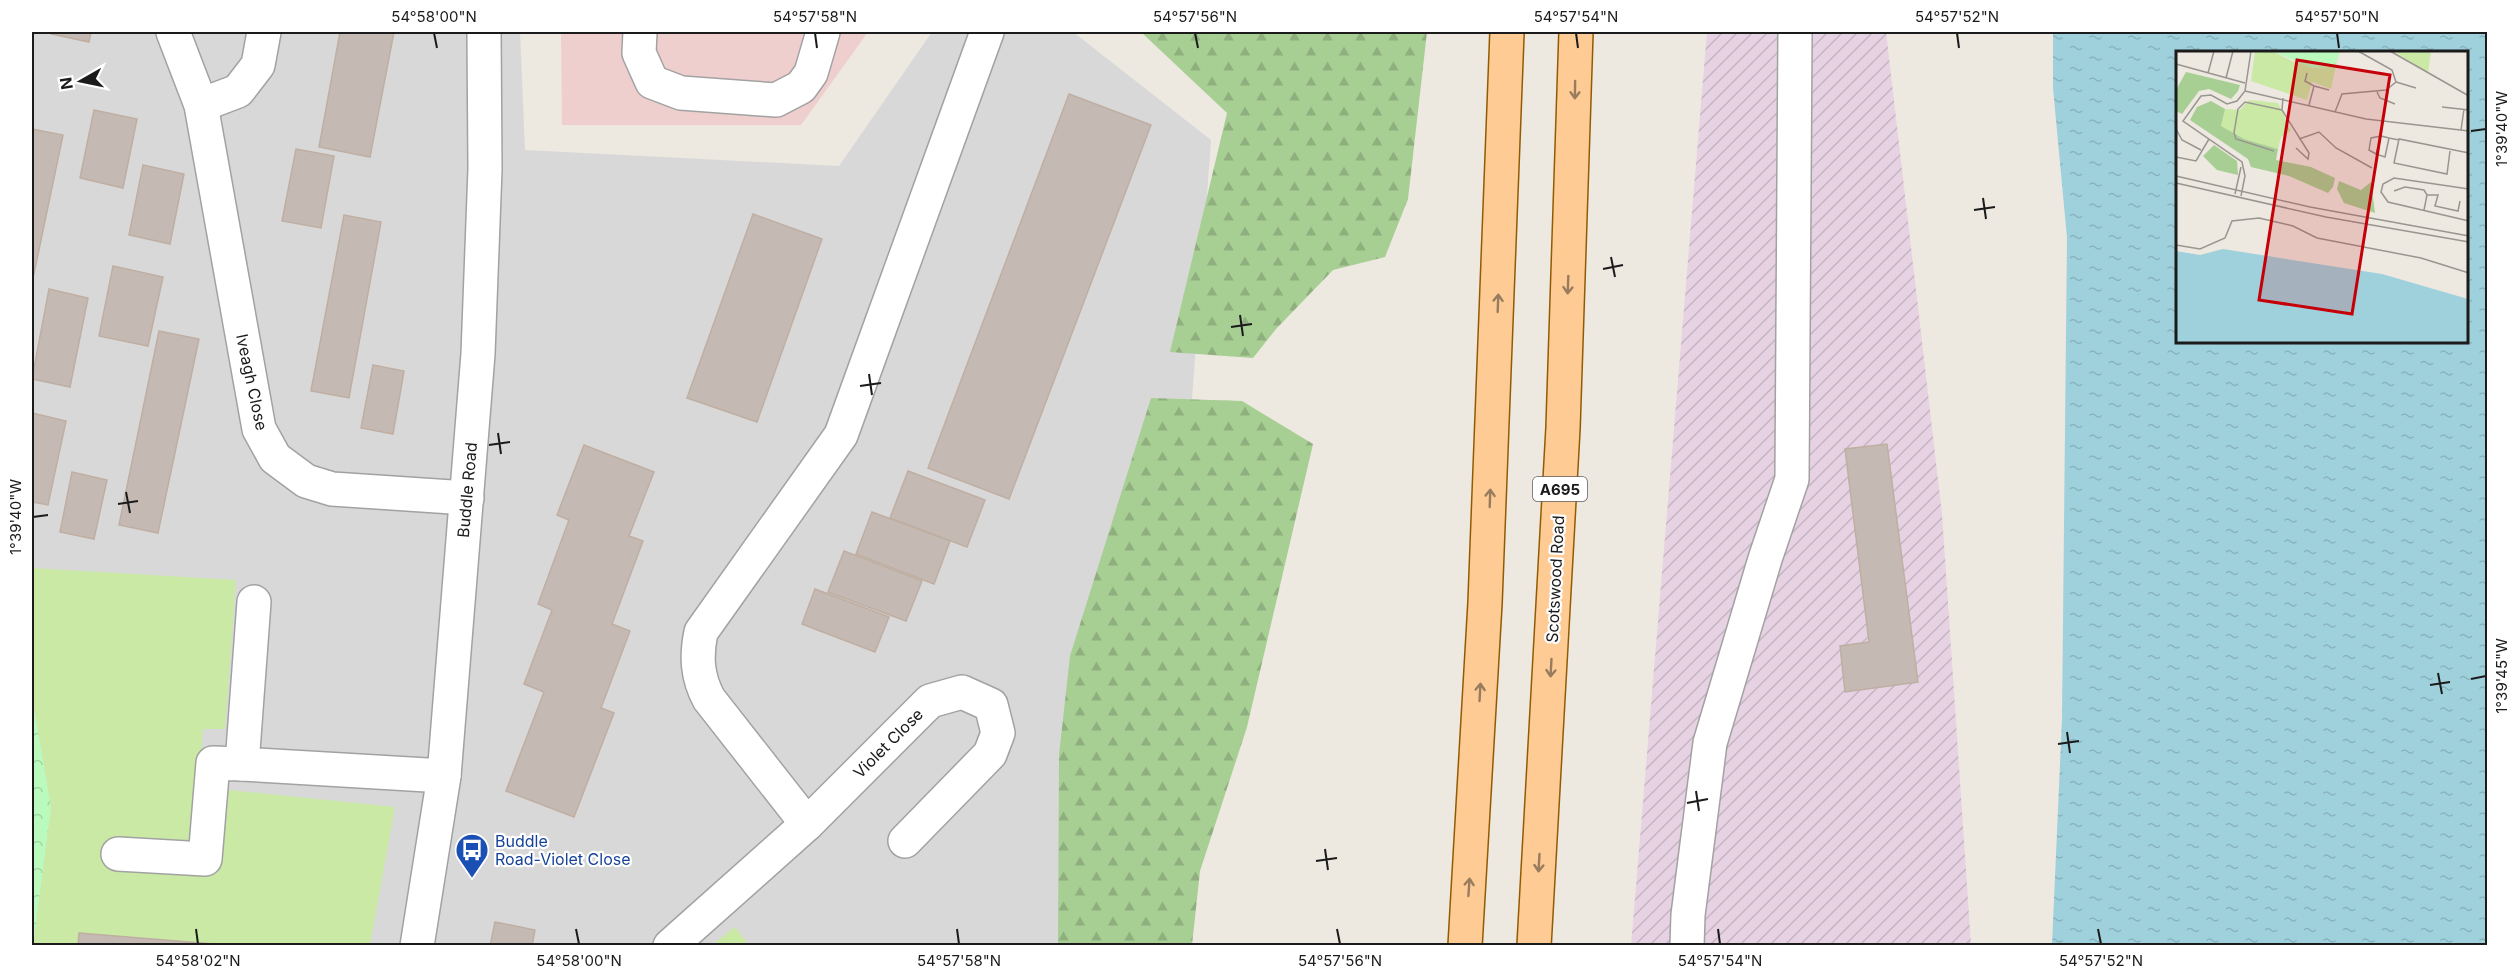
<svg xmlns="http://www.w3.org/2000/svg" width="2519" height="977" font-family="Inter,sans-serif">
<defs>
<pattern id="industrial-furrows" width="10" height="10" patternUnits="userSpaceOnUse" patternTransform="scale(1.5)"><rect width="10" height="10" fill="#e6d2e3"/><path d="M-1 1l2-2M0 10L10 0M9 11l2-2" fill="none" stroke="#c5b4c2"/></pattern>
<pattern id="forest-firs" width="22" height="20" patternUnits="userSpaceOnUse" patternTransform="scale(1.5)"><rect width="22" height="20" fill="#a7ce93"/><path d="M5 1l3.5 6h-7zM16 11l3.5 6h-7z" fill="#8fb07e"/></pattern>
<pattern id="park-crowns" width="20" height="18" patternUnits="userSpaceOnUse" patternTransform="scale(1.5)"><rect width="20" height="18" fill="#bafabc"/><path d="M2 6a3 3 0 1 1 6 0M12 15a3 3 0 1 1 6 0" fill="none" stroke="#9fd6a1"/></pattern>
<pattern id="water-ripples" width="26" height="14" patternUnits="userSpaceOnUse" patternTransform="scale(1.5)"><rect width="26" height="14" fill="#9fd1dc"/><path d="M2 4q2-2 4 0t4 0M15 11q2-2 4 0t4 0" fill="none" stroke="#88b3bc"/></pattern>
</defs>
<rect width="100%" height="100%" fill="#ede8e0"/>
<path fill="#d9d8d8" d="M 32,32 L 520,32 L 525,150 L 839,166 L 932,32 L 1073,32 L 1211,140 L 1152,945 L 32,945 Z"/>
<path fill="#efcece" d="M 561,32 L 868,32 L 801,125 L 562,125 Z"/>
<path fill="url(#industrial-furrows)" d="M 1707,32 L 1886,32 L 1942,514 L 1971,945 L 1631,946 Z"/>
<g fill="#c9e9a4">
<path d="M 32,568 L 236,580 L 225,729 L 203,729 L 199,787 L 395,807 L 370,945 L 33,945 L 51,807 L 32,697 Z"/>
<path d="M 735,927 L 749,945 L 712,945 Z"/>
</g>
<g fill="url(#forest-firs)">
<path d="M 1141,32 L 1427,32 L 1408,199 L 1385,257 L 1333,270 L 1276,329 L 1253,358 L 1170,352 L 1227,113 Z"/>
<path d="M 1151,398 L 1242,401 L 1313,444 L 1247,727 L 1200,871 L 1192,945 L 1058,945 L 1059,755 L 1070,656 Z"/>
</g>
<path fill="url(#park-crowns)" d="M 32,697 L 51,807 L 33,946 L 32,945 Z"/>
<path fill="url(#water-ripples)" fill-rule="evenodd" d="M 2053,32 L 2487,32 L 2487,945 L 2052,945 L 2062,719 L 2067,238 L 2053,88 ZM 2177,52 L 2466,52 L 2466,342 L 2177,342 Z"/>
<g fill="#c5bab3" stroke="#bfaea2" stroke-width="1.5">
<path d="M 51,32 L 91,32 L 89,42 L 51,34 Z"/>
<path d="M 340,32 L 394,32 L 370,157 L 319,147 Z"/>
<path d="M 1069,94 L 1151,125 L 1009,499 L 928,468 Z"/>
<path d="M 94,110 L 137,119 L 123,188 L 80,178 Z"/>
<path d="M 32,129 L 63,135 L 32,283 Z"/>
<path d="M 296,149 L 334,156 L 321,228 L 282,221 Z"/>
<path d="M 143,165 L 184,174 L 170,244 L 129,235 Z"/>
<path d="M 753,214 L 822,239 L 757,422 L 687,398 Z"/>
<path d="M 344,215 L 381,222 L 349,398 L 311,391 Z"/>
<path d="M 113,266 L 163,277 L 148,346 L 99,336 Z"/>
<path d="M 49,289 L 88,298 L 70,387 L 32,379 Z"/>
<path d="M 159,331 L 199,339 L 158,533 L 119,525 Z"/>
<path d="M 373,365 L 404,371 L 393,434 L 361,428 Z"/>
<path d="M 32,413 L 66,421 L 48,505 L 32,502 Z"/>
<path d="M 1887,444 L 1918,682 L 1845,692 L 1840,646 L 1869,642 L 1845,449 Z"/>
<path d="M 584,445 L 654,472 L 629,536 L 643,541 L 612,624 L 630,631 L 601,708 L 614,713 L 574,817 L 506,791 L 544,692 L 524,684 L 552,610 L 538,604 L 569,520 L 557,515 Z"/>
<path d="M 908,471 L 985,500 L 967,547 L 890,518 Z"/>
<path d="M 72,472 L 107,480 L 94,539 L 60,532 Z"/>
<path d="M 872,512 L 950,541 L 934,584 L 856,554 Z"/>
<path d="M 844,551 L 922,581 L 906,621 L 828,592 Z"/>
<path d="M 815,589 L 889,617 L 875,652 L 802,624 Z"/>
<path d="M 495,922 L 535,930 L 532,946 L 490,946 Z"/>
<path d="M 79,933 L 213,944 L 213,946 L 78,946 Z"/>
</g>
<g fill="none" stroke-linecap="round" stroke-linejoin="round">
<g stroke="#a2a2a2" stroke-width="36">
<g id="minor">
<path d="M 173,32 L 201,105 L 259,429 L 275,458 L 306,481 L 332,489 L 467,498"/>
<path d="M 640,32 L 639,53 L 652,82 L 681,93 L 776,100 L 801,87 L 811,73 L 823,32"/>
<path d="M 201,105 L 238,91 L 258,65 L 264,32"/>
<path d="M 254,602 L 242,764 L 444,776"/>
<path d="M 807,824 L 709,699 C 697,677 696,656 701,632 L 841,435 L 987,32"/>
<path d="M 118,854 L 205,859 L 213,763 L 242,764"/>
<path d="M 417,946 L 444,776 L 478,354 L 485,169 L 484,32"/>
<path d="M 670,946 L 807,824 L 930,701 L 962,692 L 991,705 L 998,733 L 990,754 L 905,841"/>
<path d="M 1687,946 L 1688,915 L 1710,743 L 1765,559 L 1792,479 L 1795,32"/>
</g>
</g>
<g stroke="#925b00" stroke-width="36">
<g id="major">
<path d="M 1465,946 L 1485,603 L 1507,32"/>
<path d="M 1534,946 L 1563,428 L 1576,32"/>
</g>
</g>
<use href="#minor" stroke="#fff" stroke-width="33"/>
<use href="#major" stroke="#fecb95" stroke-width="33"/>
</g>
<defs><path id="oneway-shaft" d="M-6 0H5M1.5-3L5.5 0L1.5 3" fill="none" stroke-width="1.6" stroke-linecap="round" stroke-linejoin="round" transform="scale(1.5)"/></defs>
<g stroke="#987c5e">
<use href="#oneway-shaft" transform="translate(1575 90) rotate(91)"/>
<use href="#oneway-shaft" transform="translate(1568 285) rotate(92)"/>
<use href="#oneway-shaft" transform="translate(1498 303) rotate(-88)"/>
<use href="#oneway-shaft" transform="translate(1490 498) rotate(-88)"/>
<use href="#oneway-shaft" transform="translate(1551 668) rotate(93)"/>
<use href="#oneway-shaft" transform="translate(1480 692) rotate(-87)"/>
<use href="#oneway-shaft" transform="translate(1539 863) rotate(93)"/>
<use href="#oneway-shaft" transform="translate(1469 887) rotate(-86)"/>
</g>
<path fill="none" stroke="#1b1b1b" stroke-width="2" d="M 434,33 L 437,48M 815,33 L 817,48M 1195,33 L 1198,48M 1576,33 L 1578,48M 1957,33 L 1959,48M 2337,33 L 2339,48M 2471,131 L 2486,129M 1983,198 L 1986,219M 1974,210 L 1995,207M 1611,257 L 1615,277M 1603,269 L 1623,265M 1240,315 L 1243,336M 1231,327 L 1252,324M 869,374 L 872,395M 860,386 L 881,383M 498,433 L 501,454M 489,445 L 510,442M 126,492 L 130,513M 118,504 L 138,501M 33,517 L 48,515M 2438,673 L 2442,694M 2471,679 L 2486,676M 2430,685 L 2450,682M 2067,732 L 2070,753M 2058,744 L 2079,741M 1696,791 L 1699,811M 1687,803 L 1708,799M 1325,849 L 1328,870M 1316,861 L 1337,858M 196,929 L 198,944M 576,929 L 579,944M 957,929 L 959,944M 1337,929 L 1340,944M 1718,929 L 1720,944M 2098,929 L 2101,944"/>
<defs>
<g id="bus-pin" transform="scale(1.725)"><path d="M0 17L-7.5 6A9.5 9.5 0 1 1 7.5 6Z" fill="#1a4fb4" stroke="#fff"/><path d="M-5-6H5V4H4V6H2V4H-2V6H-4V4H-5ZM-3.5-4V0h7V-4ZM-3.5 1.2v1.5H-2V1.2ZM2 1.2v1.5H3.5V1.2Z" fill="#fff"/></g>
</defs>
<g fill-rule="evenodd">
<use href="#bus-pin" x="472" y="850"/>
</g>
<g text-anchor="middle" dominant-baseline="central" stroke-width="4.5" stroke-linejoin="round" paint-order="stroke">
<rect fill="#fff" stroke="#5f5f5f" stroke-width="1.5" x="1533" y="477" width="54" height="24" rx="4.5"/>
<g font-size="15" font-weight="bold" fill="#1b1b1b">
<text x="1560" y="489">A695</text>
</g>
<g font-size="16" fill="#1b1b1b" stroke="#fff">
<text transform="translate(252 382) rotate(78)">Iveagh Close</text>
<text transform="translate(467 490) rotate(-85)">Buddle Road</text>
<text transform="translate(1555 579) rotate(-87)">Scotswood Road</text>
<text transform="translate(888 743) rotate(-45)">Violet Close</text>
</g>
<g font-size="16" fill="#164399" stroke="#fff" text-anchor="start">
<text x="495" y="841">Buddle<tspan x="495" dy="18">Road-Violet Close</tspan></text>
</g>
</g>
<g transform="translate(2176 51)">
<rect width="292" height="292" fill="#ede8e0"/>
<path d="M 79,0 L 96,0 L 118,11 L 154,16 L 161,10 L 155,38 L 136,31 L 131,49 L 75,30 ZM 218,0 L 255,0 L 252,22 ZM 73,49 L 102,52 L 115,80 L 105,86 L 102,98 L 68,88 L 45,75 L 49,58 L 64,59 Z" fill="#c9e9a4"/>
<path d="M 10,21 L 64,34 L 62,40 L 55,48 L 33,38 L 23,40 L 6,63 L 0,60 L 0,39 ZM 35,50 L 49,58 L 45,75 L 68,88 L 102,98 L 100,109 L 135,116 L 159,127 L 157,136 L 152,142 L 113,125 L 75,116 L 72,108 L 14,69 L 21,56 ZM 38,94 L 61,110 L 62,124 L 41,119 L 27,105 ZM 163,130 L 185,139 L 195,131 L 199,162 L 168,152 L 161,138 Z" fill="#a7ce93"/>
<path d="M 96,0 L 164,0 L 161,10 L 154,16 L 136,17 Z" fill="#bafabc"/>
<path d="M 47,198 L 206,223 L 292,248 L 292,292 L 0,292 L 0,200 L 24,204 Z" fill="#9fd1dc"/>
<path fill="none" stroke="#999691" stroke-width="1.5" d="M 214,0 L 293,45M 0,13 L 69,32M 32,22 L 38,0M 131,22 L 129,30 L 138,35M 50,27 L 57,0M 220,31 L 240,37M 69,40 L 190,68 L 293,80M 201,41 L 204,47 L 219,53M 107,47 L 106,59 L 133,102 L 132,108 L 120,97M 133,54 L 138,35 L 153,39M 266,56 L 293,59M 159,61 L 166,43 L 210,39 L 220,31 L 216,19 L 182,0M 0,78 L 6,89 L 25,99M 285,79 L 288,58M 213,87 L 209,106 L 200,103 L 205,85 L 213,87 L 223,89M 123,88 L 143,81 L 160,97 L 196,117M 98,100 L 60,88 L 58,82 L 62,58 L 69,51 L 106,59M 274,100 L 271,123 L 218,112 L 223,88 L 293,102M 200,103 L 193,99 L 195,87 L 205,85M 0,106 L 20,110 L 33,88M 0,125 L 134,156 L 293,185M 0,132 L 150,166 L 293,191M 293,138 L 218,127 L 207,133 L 205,141 L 212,151 L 293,170M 218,140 L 229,136 L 248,139 L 251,144 L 248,159M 59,143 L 65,116M 251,144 L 262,144 L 259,155 L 282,160 L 284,150M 65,145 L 69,125 L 66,111 L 7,70 L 25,45 L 35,44 L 51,53 L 61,50 L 69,40 L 75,0M 0,194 L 24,198 L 49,187 L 56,170 L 83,167 L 117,175 L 141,187 L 245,207 L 293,222"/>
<path fill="#c60009" fill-opacity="0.15" stroke="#c60009" stroke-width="3" d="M 121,9 L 214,24 L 176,263 L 83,249 Z"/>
<rect width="292" height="292" fill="none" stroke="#1b1b1b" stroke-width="3"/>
</g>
<rect width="2519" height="977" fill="none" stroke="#ffffff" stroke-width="66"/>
<g transform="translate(81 81) rotate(261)" stroke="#ffffff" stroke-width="4.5" paint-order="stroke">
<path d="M0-4.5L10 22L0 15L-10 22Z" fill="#1b1b1b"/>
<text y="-9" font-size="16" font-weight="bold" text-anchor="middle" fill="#1b1b1b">N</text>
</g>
<rect x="33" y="33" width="2453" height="911" fill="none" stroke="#1b1b1b" stroke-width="2"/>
<g font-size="15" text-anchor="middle" fill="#1b1b1b">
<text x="434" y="22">54°58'00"N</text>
<text x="815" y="22">54°57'58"N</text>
<text x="1195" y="22">54°57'56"N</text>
<text x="1576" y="22">54°57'54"N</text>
<text x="1957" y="22">54°57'52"N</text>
<text x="2337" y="22">54°57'50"N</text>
<text transform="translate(2502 129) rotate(-90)" y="5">1°39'40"W</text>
<text transform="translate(16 517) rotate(-90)" y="5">1°39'40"W</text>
<text transform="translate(2502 676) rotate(-90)" y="5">1°39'45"W</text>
<text x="198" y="966">54°58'02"N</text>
<text x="579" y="966">54°58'00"N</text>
<text x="959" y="966">54°57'58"N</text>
<text x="1340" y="966">54°57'56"N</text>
<text x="1720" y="966">54°57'54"N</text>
<text x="2101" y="966">54°57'52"N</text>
</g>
</svg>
